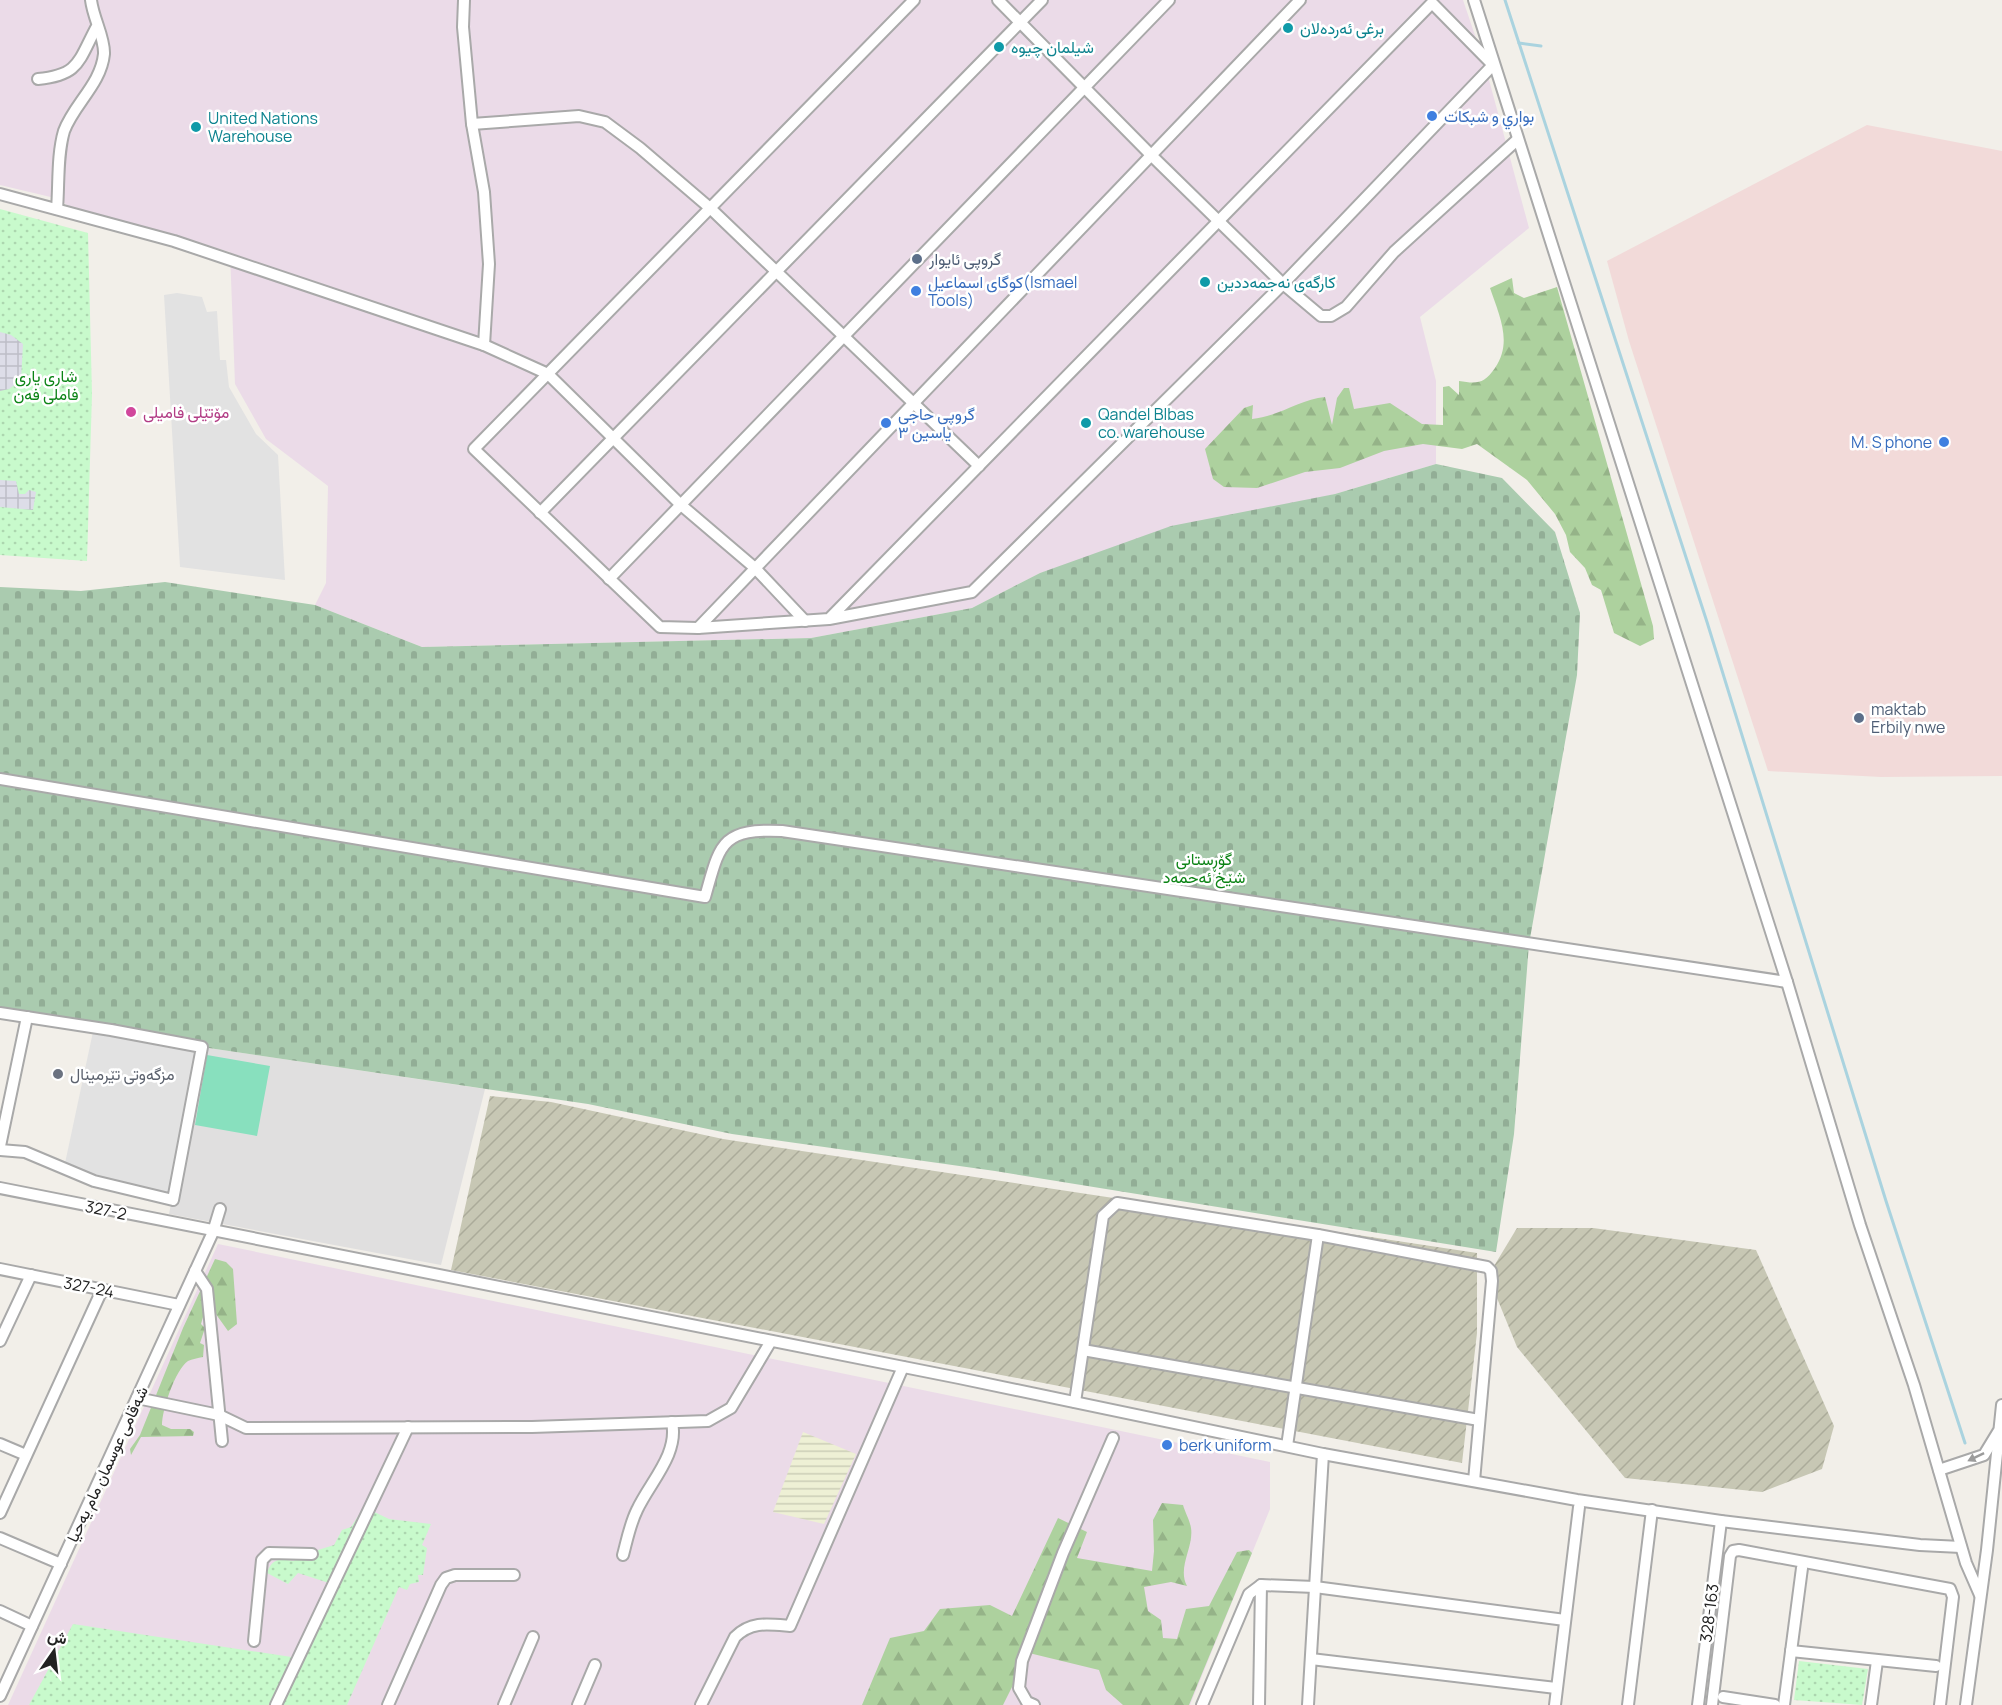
<svg xmlns="http://www.w3.org/2000/svg" width="2002" height="1705" font-family="Manrope,Vazirmatn,sans-serif">
<defs>
<pattern id="construction-furrows" width="10" height="10" patternUnits="userSpaceOnUse" patternTransform="scale(1.5)"><rect width="10" height="10" fill="#c7c7b4"/><path d="M-1 1l2-2M0 10L10 0M9 11l2-2" fill="none" stroke="#abab9a"/></pattern>
<pattern id="farmland-rules" width="6" height="5" patternUnits="userSpaceOnUse" patternTransform="scale(1.5)"><rect width="6" height="5" fill="#eef0d5"/><path d="M0 2.5h6" fill="none" stroke="#ccceb7"/></pattern>
<pattern id="forest-firs" width="22" height="20" patternUnits="userSpaceOnUse" patternTransform="scale(1.5)"><rect width="22" height="20" fill="#add19e"/><path d="M5 1l3.5 6h-7zM16 11l3.5 6h-7z" fill="#95b388"/></pattern>
<pattern id="cemetery-stones" width="16" height="16" patternUnits="userSpaceOnUse" patternTransform="scale(1.5)"><rect width="16" height="16" fill="#aacbaf"/><path d="M2 7V4a2 2 0 0 1 4 0v3zM10 15v-3a2 2 0 0 1 4 0v3z" fill="#92ae96"/></pattern>
<pattern id="park-dots" width="8" height="8" patternUnits="userSpaceOnUse" patternTransform="scale(1.5)"><rect width="8" height="8" fill="#c8facc"/><path d="M2 2h.1M6 6h.1" fill="none" stroke="#acd6af" stroke-width="1.8" stroke-linecap="round"/></pattern>
<pattern id="plaza-grid" width="8" height="8" patternUnits="userSpaceOnUse" patternTransform="scale(1.5)"><rect width="8" height="8" fill="#dddde8"/><path d="M0 4h8M4 0v8" fill="none" stroke="#bdbdc7"/></pattern>
</defs>
<rect width="100%" height="100%" fill="#f2efe9"/>
<path fill="#e0dfdf" d="M 202,1047 L 485,1089 L 441,1265 L 169,1214 Z"/>
<path fill="#f2dad9" d="M 1867,125 L 2002,151 L 2002,776 L 1881,777 L 1768,771 L 1629,341 L 1607,261 Z"/>
<g fill="#ebdbe8">
<path d="M 0,0 L 1463,0 L 1485,65 L 1529,228 L 1420,317 L 1436,381 L 1436,464 L 1335,494 L 1040,573 L 972,608 L 811,638 L 422,647 L 315,605 L 326,583 L 328,486 L 266,439 L 235,384 L 230,252 L 71,208 L 59,199 L 0,185 Z"/>
<path d="M 218,1244 L 1270,1462 L 1270,1509 L 1190,1705 L 8,1705 Z"/>
</g>
<g fill="url(#construction-furrows)">
<path d="M 490,1096 L 551,1102 L 723,1139 L 1477,1253 L 1477,1333 L 1462,1463 L 451,1270 Z"/>
<path d="M 1517,1228 L 1593,1228 L 1756,1250 L 1834,1426 L 1822,1469 L 1762,1492 L 1625,1478 L 1517,1347 L 1488,1276 Z"/>
</g>
<path fill="url(#farmland-rules)" d="M 803,1432 L 856,1454 L 824,1524 L 773,1512 Z"/>
<g fill="url(#forest-firs)">
<path d="M 1512,278 L 1514,293 L 1524,298 L 1557,287 L 1653,626 L 1654,639 L 1640,646 L 1614,633 L 1601,590 L 1592,585 L 1585,568 L 1570,552 L 1566,535 L 1555,514 L 1527,480 L 1477,444 L 1462,449 L 1423,444 L 1384,451 L 1340,468 L 1305,472 L 1257,488 L 1224,487 L 1213,479 L 1205,449 L 1244,408 L 1253,405 L 1252,419 C 1278,417 1300,399 1325,397 L 1332,425 L 1337,398 L 1344,388 L 1349,388 L 1354,409 L 1390,403 L 1422,424 L 1443,425 L 1443,387 L 1449,386 L 1459,395 L 1459,381 C 1477,384 1484,384 1495,368 C 1513,342 1499,315 1490,288 Z"/>
<path d="M 215,1259 L 226,1262 L 233,1269 L 237,1324 L 228,1331 L 213,1310 L 205,1310 L 201,1324 L 205,1328 L 200,1343 L 204,1345 L 203,1357 C 198,1358 192,1359 188,1361 C 175,1370 162,1410 162,1425 L 171,1429 L 190,1429 L 194,1432 L 193,1436 L 141,1437 L 131,1455 L 130,1449 L 140,1435 L 183,1328 Z"/>
<path d="M 1162,1503 L 1183,1505 C 1185,1512 1190,1521 1191,1528 C 1194,1547 1177,1567 1187,1586 L 1171,1582 L 1144,1587 L 1148,1611 L 1161,1620 L 1163,1638 L 1177,1639 L 1186,1609 L 1209,1606 L 1237,1552 L 1249,1550 L 1252,1553 L 1189,1705 L 1123,1705 L 1106,1690 L 1099,1670 L 1029,1653 L 1003,1705 L 862,1705 L 890,1638 L 924,1631 L 940,1609 L 990,1605 L 1012,1616 L 1058,1518 L 1087,1532 L 1077,1558 L 1152,1571 L 1154,1551 L 1153,1520 Z"/>
</g>
<path fill="url(#cemetery-stones)" d="M 1436,464 L 1502,478 L 1555,532 L 1580,613 L 1577,675 L 1529,944 L 1514,1134 L 1496,1252 L 995,1171 L 732,1134 L 588,1104 L 202,1047 L 0,1013 L 0,587 L 81,591 L 165,582 L 315,605 L 422,647 L 811,638 L 972,608 L 1040,573 L 1171,526 L 1335,494 Z"/>
<g fill="url(#park-dots)">
<path d="M 0,209 L 88,233 L 92,394 L 87,561 L 0,555 Z"/>
<path d="M 364,1507 L 389,1519 L 431,1524 L 422,1545 L 427,1548 L 423,1575 L 418,1575 L 419,1582 L 410,1584 L 407,1590 L 399,1587 L 347,1705 L 29,1705 L 73,1624 L 298,1658 L 329,1583 L 298,1573 L 288,1584 L 267,1573 C 272,1558 279,1559 294,1561 L 297,1557 L 316,1557 L 318,1550 L 334,1545 L 342,1530 L 351,1527 Z"/>
<path d="M 1799,1661 L 1868,1669 L 1862,1705 L 1794,1700 Z"/>
</g>
<path fill="#88e0be" d="M 207,1055 L 270,1066 L 257,1136 L 195,1125 Z"/>
<g fill="#e2e2e2">
<path d="M 177,293 L 202,297 L 207,312 L 217,311 L 220,360 L 226,360 L 229,387 L 256,434 L 278,455 L 285,580 L 180,567 L 164,295 Z"/>
<path d="M 94,1027 L 202,1047 L 173,1200 L 64,1168 Z"/>
</g>
<g fill="url(#plaza-grid)">
<path d="M 0,332 L 11,335 L 23,344 L 21,380 L 9,389 L 0,391 Z"/>
<path d="M 0,480 L 16,481 L 19,494 L 25,494 L 29,490 L 36,492 L 33,510 L 0,507 Z"/>
</g>
<g fill="none" stroke-linecap="round" stroke-linejoin="round">
<g stroke="#aad3df" stroke-width="3">
<path d="M 1505,0 L 1707,622 L 1886,1201 L 1965,1443"/>
<path d="M 1519,43 L 1541,46"/>
</g>
<g stroke="#a9a9a9" stroke-width="14">
<g id="minor">
<path d="M 464,0 L 463,27 L 472,124 L 484,192 L 489,264 L 484,345"/>
<path d="M 998,0 L 1152,156 L 1283,284 L 1321,316 L 1331,316 L 1346,307 L 1394,252 L 1517,140"/>
<path d="M 1474,0 L 1787,982 L 1860,1225 L 1914,1385 L 1966,1563 L 1980,1595"/>
<path d="M 38,79 C 79,75 78,62 96,28"/>
<path d="M 472,124 L 579,116 L 605,122 L 640,148 L 710,208 L 979,466"/>
<path d="M 0,194 L 174,241 L 484,345 L 548,374 L 681,505 L 755,568 L 805,621"/>
<path d="M 57,209 C 59,184 57,155 64,131 C 74,104 101,84 104,54 C 105,38 93,18 91,0"/>
<path d="M 540,513 L 1042,0"/>
<path d="M 609,579 L 1169,0"/>
<path d="M 829,619 L 1432,3 L 1493,65 L 1283,284 L 972,592 L 829,619 L 698,628 L 660,627 L 474,449 L 914,0"/>
<path d="M 698,628 L 1300,0"/>
<path d="M 0,779 L 705,897 C 720,845 720,828 782,831 L 1787,982"/>
<path d="M 0,1013 L 111,1030 L 202,1047 L 173,1200 L 94,1181 L 25,1152 L 0,1150"/>
<path d="M 0,1146 L 27,1017"/>
<path d="M 0,1188 L 959,1378 L 1323,1454 L 1577,1500 L 1721,1521 L 1920,1545 L 1961,1547"/>
<path d="M 0,1269 L 179,1305"/>
<path d="M 195,1271 L 207,1289 L 222,1441"/>
<path d="M 0,1341 L 31,1275"/>
<path d="M 1083,1350 L 1479,1420"/>
<path d="M 137,1398 L 219,1415 L 246,1428 L 532,1427 L 708,1421 L 731,1408 L 771,1341"/>
<path d="M 1075,1402 L 1103,1216 L 1117,1203 L 1318,1235 L 1487,1267 L 1491,1271 L 1492,1281 L 1474,1481"/>
<path d="M 0,1444 L 26,1455"/>
<path d="M 1287,1446 L 1318,1235"/>
<path d="M 1939,1470 L 1984,1455 L 1998,1432"/>
<path d="M 0,1513 L 102,1290"/>
<path d="M 0,1538 L 61,1564"/>
<path d="M 623,1555 C 627,1540 630,1524 637,1510 C 650,1482 679,1454 672,1422"/>
<path d="M 0,1611 L 32,1626"/>
<path d="M 254,1641 L 262,1560 L 269,1553 L 312,1554"/>
<path d="M 1791,1651 L 1936,1666"/>
<path d="M 1311,1659 L 1556,1688"/>
<path d="M 0,1696 L 213,1232 L 220,1209"/>
<path d="M 1723,1697 L 1775,1705"/>
<path d="M 276,1705 L 408,1427"/>
<path d="M 388,1705 L 441,1585 L 446,1578 L 455,1575 L 514,1575"/>
<path d="M 504,1705 L 533,1637"/>
<path d="M 578,1705 L 595,1665"/>
<path d="M 701,1705 L 735,1637 C 751,1621 768,1624 790,1626 L 903,1367"/>
<path d="M 1034,1705 L 1027,1702 L 1019,1688 L 1022,1661 L 1063,1553 L 1113,1438"/>
<path d="M 1202,1705 L 1249,1594 L 1261,1585 L 1315,1587 L 1565,1620"/>
<path d="M 1259,1705 L 1261,1585"/>
<path d="M 1308,1705 L 1323,1454"/>
<path d="M 1555,1705 L 1579,1507"/>
<path d="M 1628,1705 L 1652,1510"/>
<path d="M 1698,1705 L 1721,1521"/>
<path d="M 1712,1705 L 1730,1556 L 1733,1551 L 1739,1550 L 1950,1589 L 1953,1597 L 1940,1705"/>
<path d="M 1784,1705 L 1802,1568"/>
<path d="M 1871,1705 L 1877,1661"/>
<path d="M 1966,1705 L 1987,1550 L 2002,1405"/>
</g>
</g>
<use href="#minor" stroke="#fff" stroke-width="10"/>
</g>
<defs><path id="oneway-solid" d="M-6-.8H1V-3.2L6.5 0L1 3.2V.8H-6Z" transform="scale(1.5)"/></defs>
<use fill="#9c9c9c" href="#oneway-solid" transform="translate(1976 1457) rotate(154)"/>
<g fill="#0f9aa8" stroke="#fff" stroke-width="2">
<circle cx="1288" cy="28" r="6"/>
<circle cx="999" cy="47" r="6"/>
<circle cx="196" cy="127" r="6"/>
<circle cx="1205" cy="282" r="6"/>
<circle cx="1086" cy="423" r="6"/>
</g>
<g fill="#3f7fe0" stroke="#fff" stroke-width="2">
<circle cx="1432" cy="116" r="6"/>
<circle cx="916" cy="291" r="6"/>
<circle cx="886" cy="423" r="6"/>
<circle cx="1944" cy="442" r="6"/>
<circle cx="1167" cy="1445" r="6"/>
</g>
<g fill="#5c6f8a" stroke="#fff" stroke-width="2">
<circle cx="917" cy="259" r="6"/>
<circle cx="1859" cy="718" r="6"/>
</g>
<circle fill="#d1479c" stroke="#fff" stroke-width="2" cx="131" cy="412" r="6"/>
<circle fill="#6b7280" stroke="#fff" stroke-width="2" cx="58" cy="1074" r="6"/>
<g text-anchor="middle" dominant-baseline="central" stroke-width="5" stroke-linejoin="round" paint-order="stroke">
<g font-size="16" fill="#0d838f" stroke="#fff" text-anchor="start">
<text x="1300" y="28">برغی ئەردەلان</text>
<text x="1011" y="47">شيلمان چیوه</text>
<text x="208" y="118">United Nations<tspan x="208" dy="18">Warehouse</tspan></text>
<text x="1217" y="282">کارگەی نەجمەددین</text>
<text x="1098" y="414">Qandel Blbas<tspan x="1098" dy="18">co. warehouse</tspan></text>
</g>
<g font-size="16" fill="#366cbe" stroke="#fff" text-anchor="start">
<text x="1444" y="116">بواري و شبكات</text>
<text x="928" y="282">كوگای اسماعیل(Ismael<tspan x="928" dy="18">Tools)</tspan></text>
<text x="898" y="414">گروپی حاجی<tspan x="898" dy="18">یاسین ٣</tspan></text>
<text x="1932" y="442" text-anchor="end">M. S phone</text>
<text x="1179" y="1445">berk uniform</text>
</g>
<g font-size="16" fill="#4e5e75" stroke="#fff" text-anchor="start">
<text x="929" y="259">گروپى ئايوار</text>
<text x="1871" y="709">maktab<tspan x="1871" dy="18">Erbily nwe</tspan></text>
</g>
<g font-size="16" fill="#0c8416" stroke="#fff">
<text x="46" y="376">شاری یاری<tspan x="46" dy="18">فاملی فەن</tspan></text>
<text x="1204" y="859">گۆڕستانی<tspan x="1204" dy="18">شێخ ئەحمەد</tspan></text>
</g>
<g font-size="16" fill="#b23c85" stroke="#fff" text-anchor="start">
<text x="143" y="412">مۆتێلی فامیلی</text>
</g>
<g font-size="16" fill="#5b616d" stroke="#fff" text-anchor="start">
<text x="70" y="1074">مزگەوتی تێرمینال</text>
</g>
<g font-size="16" fill="#222" stroke="#fff">
<text transform="translate(106 1210) rotate(12)">327-2</text>
<text transform="translate(89 1287) rotate(11)">327-24</text>
<text transform="translate(107 1464) rotate(-65)">شەقامی عوسمان مام یەحیا</text>
<text transform="translate(1709 1613) rotate(-83)">328-163</text>
</g>
</g>
<g transform="translate(54 1651) rotate(14)" stroke="#ffffff" stroke-width="4.5" paint-order="stroke">
<path d="M0-4.5L10 22L0 15L-10 22Z" fill="#222222"/>
<text y="-9" font-size="16" font-weight="bold" text-anchor="middle" fill="#222222">ش</text>
</g>
</svg>
